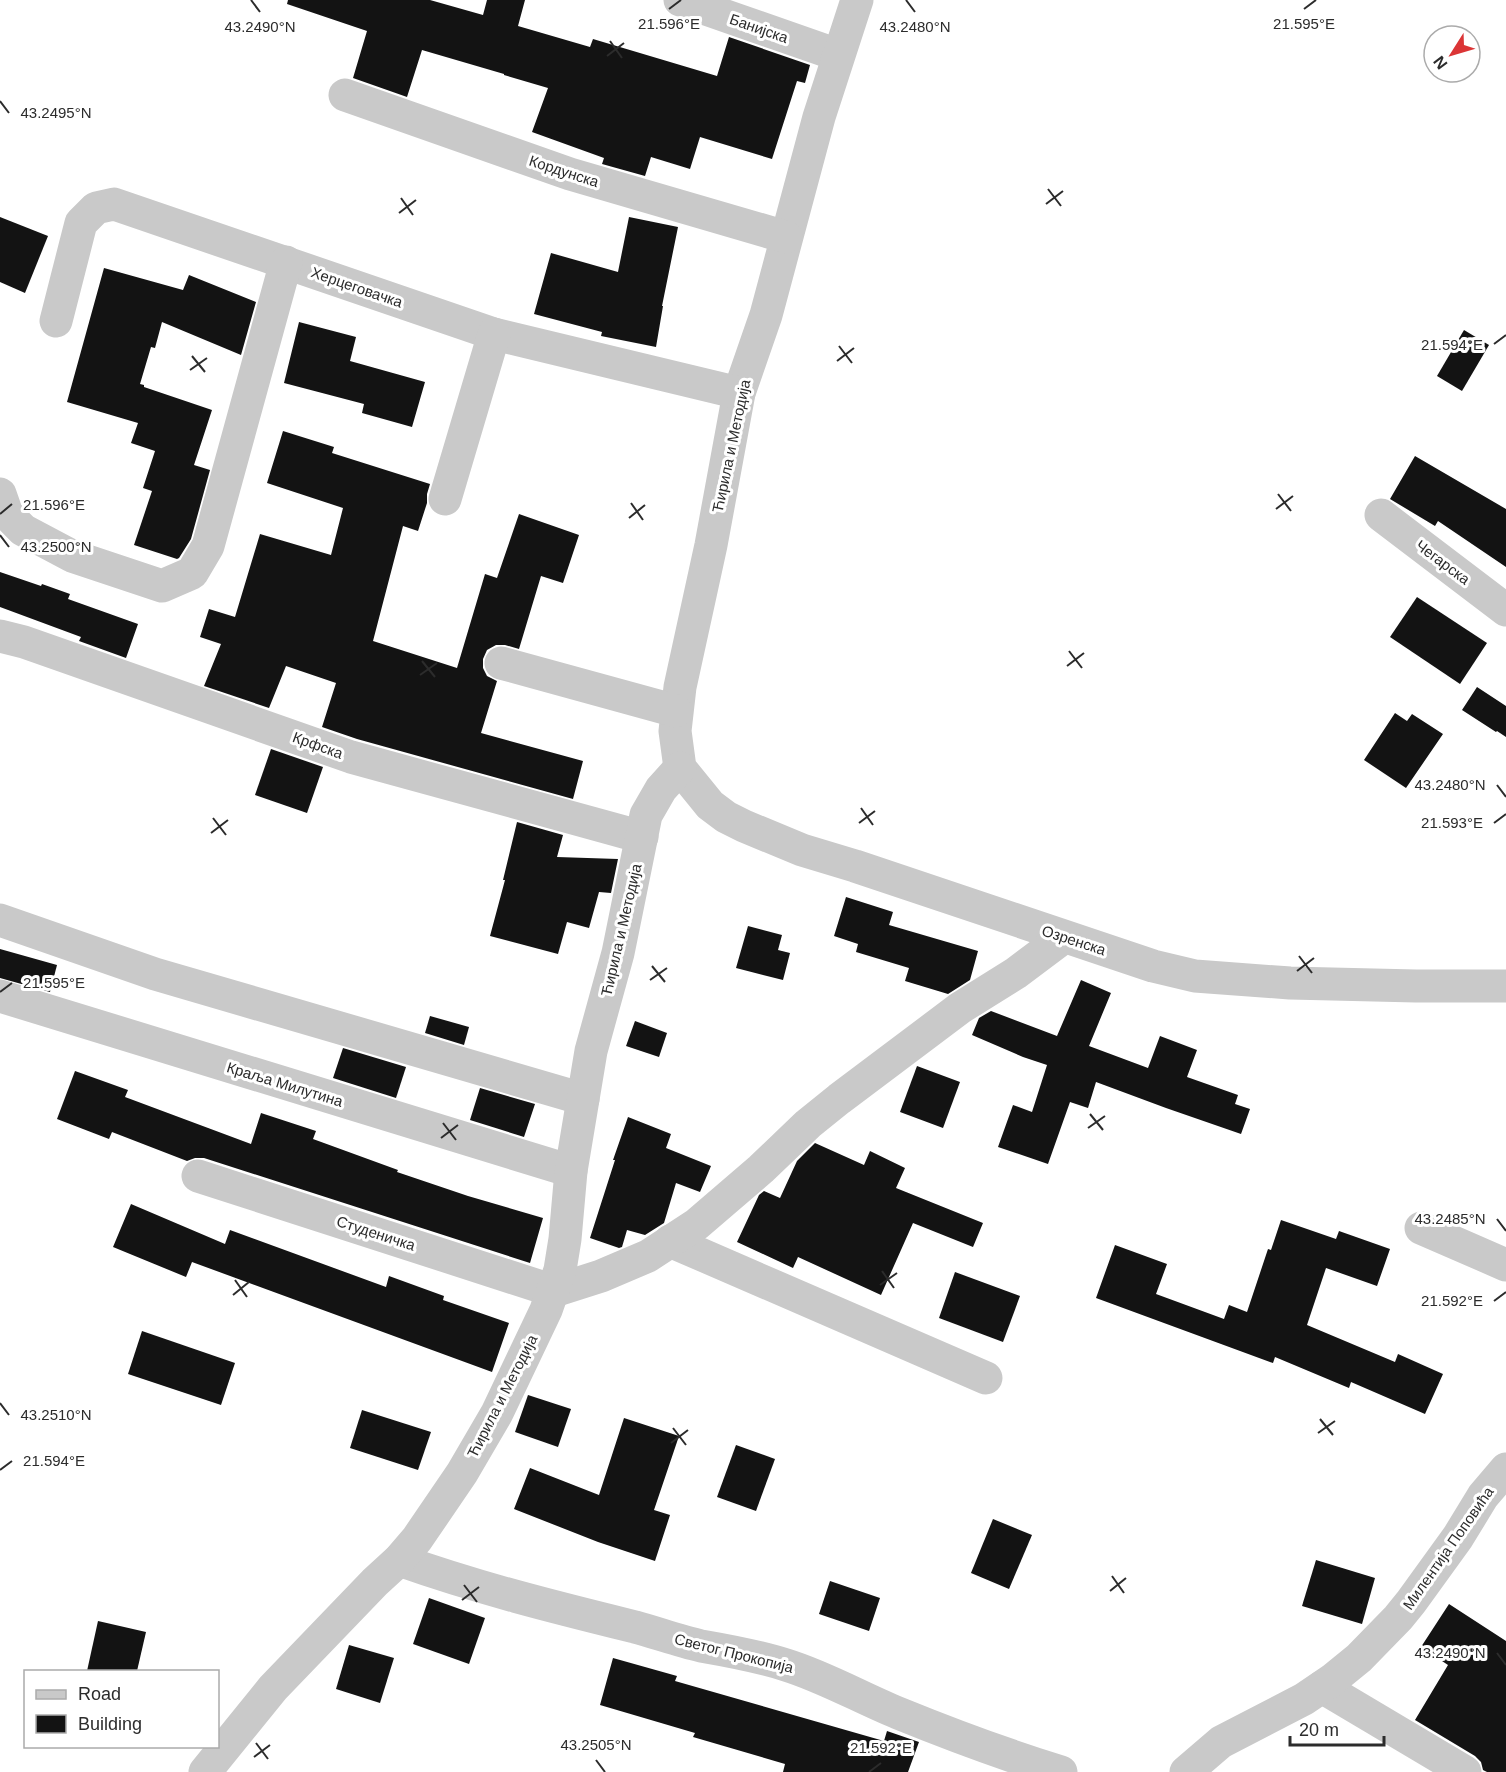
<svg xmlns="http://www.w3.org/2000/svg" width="1506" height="1772" font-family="Helvetica,sans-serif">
<rect width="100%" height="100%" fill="#fff"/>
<g fill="#131313">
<path d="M 288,0 L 430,0 L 483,15 L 487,0 L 525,0 L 518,26 L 590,47 L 593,39 L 717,76 L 729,37 L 810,65 L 805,83 L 797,81 L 772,159 L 700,137 L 690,169 L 651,157 L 645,176 L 602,164 L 604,158 L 532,132 L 548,88 L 504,75 L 504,74 L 422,50 L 407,97 L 353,78 L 367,31 L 287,4 Z"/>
<path d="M 0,217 L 48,236 L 25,293 L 0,282 Z"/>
<path d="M 629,217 L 678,227 L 662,306 L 663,306 L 656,347 L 601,336 L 602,332 L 534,314 L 551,253 L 618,272 Z"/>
<path d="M 104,268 L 183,290 L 189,275 L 256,302 L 241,355 L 162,322 L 155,348 L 151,347 L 140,384 L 144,385 L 144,387 L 212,410 L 194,465 L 210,470 L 191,539 L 179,558 L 177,559 L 134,545 L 152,491 L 143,488 L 155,451 L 131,443 L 138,423 L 67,402 Z"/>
<path d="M 299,322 L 356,337 L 350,361 L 425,382 L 412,427 L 362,413 L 364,404 L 284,383 Z"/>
<path d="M 1464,330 L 1489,345 L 1462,391 L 1437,376 Z"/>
<path d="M 283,431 L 334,447 L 332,453 L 430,484 L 427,494 L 427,503 L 418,531 L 403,526 L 373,641 L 457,668 L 485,574 L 497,578 L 519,514 L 579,535 L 563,583 L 541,576 L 519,649 L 505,645 L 496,645 L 487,650 L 483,659 L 483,668 L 487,676 L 497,681 L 481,733 L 583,761 L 573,799 L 357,739 L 322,727 L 336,683 L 286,666 L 269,708 L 204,686 L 221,644 L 200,637 L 209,609 L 235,617 L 260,534 L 331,555 L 343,508 L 267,483 Z"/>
<path d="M 1415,456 L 1506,509 L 1506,567 L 1438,521 L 1435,526 L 1390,499 Z"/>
<path d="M 0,572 L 41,586 L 42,584 L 70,594 L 68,599 L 138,624 L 126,658 L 79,641 L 81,637 L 0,607 Z"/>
<path d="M 1417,597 L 1487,643 L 1460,684 L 1390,637 Z"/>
<path d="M 1477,687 L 1506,706 L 1506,737 L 1497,731 L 1496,732 L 1462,710 Z"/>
<path d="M 1395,713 L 1407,721 L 1412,714 L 1443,734 L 1406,788 L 1364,760 Z"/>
<path d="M 271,749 L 323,767 L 307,813 L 255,795 Z"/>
<path d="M 517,822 L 563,835 L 557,857 L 618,859 L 611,893 L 599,892 L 589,928 L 567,922 L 558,954 L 490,936 L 505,880 L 503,880 Z"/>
<path d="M 846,897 L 893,912 L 889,925 L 978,951 L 970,980 L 948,994 L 905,981 L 909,968 L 856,952 L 858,944 L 834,936 Z"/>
<path d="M 748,926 L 782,935 L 778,950 L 790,953 L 783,980 L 736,968 Z"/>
<path d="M 0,949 L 57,965 L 50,992 L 0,978 Z"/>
<path d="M 1081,980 L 1111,993 L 1089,1046 L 1148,1068 L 1160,1036 L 1197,1050 L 1187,1077 L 1238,1095 L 1235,1104 L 1250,1109 L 1241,1134 L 1166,1108 L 1096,1082 L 1088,1108 L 1070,1102 L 1048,1164 L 998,1147 L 1013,1105 L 1032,1112 L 1047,1065 L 1023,1057 L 972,1035 L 979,1018 L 991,1011 L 1057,1036 Z"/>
<path d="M 430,1016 L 469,1027 L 464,1045 L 425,1033 Z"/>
<path d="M 635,1021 L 667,1033 L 659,1057 L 626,1046 Z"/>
<path d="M 343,1048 L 406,1067 L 396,1098 L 333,1078 Z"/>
<path d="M 917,1066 L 960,1082 L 943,1128 L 900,1112 Z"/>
<path d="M 75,1071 L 128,1090 L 125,1097 L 251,1144 L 261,1113 L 316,1131 L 313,1139 L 398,1170 L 397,1172 L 468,1196 L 543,1218 L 530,1263 L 204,1158 L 195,1158 L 187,1161 L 112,1132 L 109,1139 L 57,1119 Z"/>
<path d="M 480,1088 L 535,1104 L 524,1137 L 470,1120 Z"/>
<path d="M 628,1117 L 671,1134 L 666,1148 L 711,1166 L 700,1192 L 676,1183 L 664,1223 L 645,1235 L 627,1230 L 622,1247 L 619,1248 L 590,1238 L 615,1160 L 613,1160 Z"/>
<path d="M 815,1143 L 864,1165 L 870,1151 L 905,1168 L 896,1188 L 983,1223 L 973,1247 L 913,1223 L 881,1295 L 798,1257 L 793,1268 L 737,1242 L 759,1195 L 764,1191 L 780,1198 L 797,1161 Z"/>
<path d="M 131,1204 L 225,1244 L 230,1230 L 386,1287 L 389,1276 L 444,1296 L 443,1300 L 509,1323 L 492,1372 L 192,1262 L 186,1277 L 113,1247 Z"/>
<path d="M 1281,1220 L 1336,1239 L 1339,1231 L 1390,1249 L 1377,1286 L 1326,1268 L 1307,1325 L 1395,1362 L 1398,1354 L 1443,1374 L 1425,1414 L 1351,1382 L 1349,1388 L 1275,1357 L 1273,1363 L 1096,1298 L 1115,1245 L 1167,1264 L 1156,1294 L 1224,1319 L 1229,1305 L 1247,1312 L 1268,1249 L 1271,1250 Z"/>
<path d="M 955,1272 L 1020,1296 L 1003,1342 L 939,1318 Z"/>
<path d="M 142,1331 L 235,1363 L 221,1405 L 128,1374 Z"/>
<path d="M 528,1395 L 571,1409 L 558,1447 L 515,1432 Z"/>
<path d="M 362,1410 L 431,1432 L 418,1470 L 350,1448 Z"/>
<path d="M 624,1418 L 679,1436 L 654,1510 L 670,1515 L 655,1561 L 598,1542 L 514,1509 L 530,1468 L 599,1495 Z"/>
<path d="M 736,1445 L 775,1459 L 756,1511 L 717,1497 Z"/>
<path d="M 993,1519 L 1032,1535 L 1009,1589 L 971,1573 Z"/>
<path d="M 1316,1560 L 1375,1578 L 1362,1624 L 1302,1606 Z"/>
<path d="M 830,1581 L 880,1598 L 869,1631 L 819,1614 Z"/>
<path d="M 429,1598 L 485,1618 L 469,1664 L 413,1644 Z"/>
<path d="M 1449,1604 L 1506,1641 L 1506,1772 L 1487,1772 L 1483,1770 L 1481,1762 L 1475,1756 L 1415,1720 L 1448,1665 L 1421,1647 Z"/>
<path d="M 98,1621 L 146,1632 L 137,1671 L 87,1671 Z"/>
<path d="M 349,1645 L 394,1658 L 380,1703 L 336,1689 Z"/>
<path d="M 613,1658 L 677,1676 L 675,1681 L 884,1741 L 887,1731 L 919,1742 L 908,1772 L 783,1772 L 785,1764 L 693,1737 L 695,1733 L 600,1705 Z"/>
</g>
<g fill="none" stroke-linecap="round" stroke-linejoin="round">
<g stroke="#c9c9c9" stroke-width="33">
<path d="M 680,0 L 838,55"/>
<path d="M 857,0 L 819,117 L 766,315 L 739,393 L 711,545 L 680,687 L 675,731 L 680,768 L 710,805 L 726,817 L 744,826 L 802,850 L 855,866 L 1153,966 L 1195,976 L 1290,983 L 1416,986 L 1506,986"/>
<path d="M 345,95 L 570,174 L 786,237"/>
<path d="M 56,321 L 81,223 L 96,208 L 114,204 L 494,334 L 739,393"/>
<path d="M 0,494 L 7,514 L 23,530 L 72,556 L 162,586 L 192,573 L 208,546 L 286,262"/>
<path d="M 445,499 L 494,334"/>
<path d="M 1381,515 L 1506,610"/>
<path d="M 0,636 L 24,642 L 351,757 L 642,837"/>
<path d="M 501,663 L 676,711"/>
<path d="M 0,920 L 155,974 L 583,1099"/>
<path d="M 0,996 L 571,1171"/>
<path d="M 198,1176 L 554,1291"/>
<path d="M 1421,1228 L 1506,1265"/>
<path d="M 670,1241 L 986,1378"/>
<path d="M 554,1291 L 601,1276 L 648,1256 L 697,1224 L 761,1169 L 808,1124 L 839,1099 L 960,1008 L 1016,973 L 1064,937"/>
<path d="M 399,1560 C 478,1588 554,1607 635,1627 C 657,1633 679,1641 701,1646 C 730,1651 758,1656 786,1665 C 825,1677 861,1698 898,1713 C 952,1735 1006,1755 1061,1772"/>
<path d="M 1322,1687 L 1465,1772"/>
<path d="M 205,1772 L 273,1688 L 375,1582 L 399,1560 L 417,1539 L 462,1473 L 497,1413 L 546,1310 L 560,1270 L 565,1239 L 571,1171 L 591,1051 L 618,953 L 646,815 L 661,789 L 680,768"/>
<path d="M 1186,1772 L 1221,1742 L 1304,1699 L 1332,1680 L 1359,1658 L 1398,1618 L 1411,1602 L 1458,1537 L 1483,1496 L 1506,1469"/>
</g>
</g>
<path fill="none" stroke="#2c2c2c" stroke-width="2" d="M 251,0 L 260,12M 906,0 L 915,12M 669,9 L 681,0M 1304,9 L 1316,0M 610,41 L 622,58M 607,56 L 624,43M 0,101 L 9,113M 1048,189 L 1061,206M 401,198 L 413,215M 1046,204 L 1063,191M 399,213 L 416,200M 1494,344 L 1506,335M 839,346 L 852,363M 192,356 L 205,372M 837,361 L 854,348M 190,370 L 207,358M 1278,494 L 1291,511M 631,503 L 643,520M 1276,509 L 1293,496M 0,514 L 12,504M 629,518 L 645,505M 0,535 L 9,547M 1069,651 L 1082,668M 422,661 L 435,677M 1067,666 L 1084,653M 420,675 L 437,663M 1497,785 L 1506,797M 861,808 L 873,825M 213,818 L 226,835M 859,823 L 875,811M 1494,823 L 1506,814M 211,833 L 228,820M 1299,956 L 1312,973M 652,966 L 665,982M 1297,971 L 1314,958M 650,980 L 667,968M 0,992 L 12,983M 1090,1114 L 1103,1130M 443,1123 L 456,1140M 1088,1128 L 1105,1116M 441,1138 L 458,1125M 1497,1219 L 1506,1231M 882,1271 L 894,1288M 235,1280 L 247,1297M 880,1285 L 897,1273M 233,1295 L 249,1282M 1494,1301 L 1506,1292M 0,1403 L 9,1415M 1320,1419 L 1333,1435M 673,1428 L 686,1445M 1318,1433 L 1335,1421M 671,1443 L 688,1430M 0,1470 L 12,1461M 1112,1576 L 1124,1593M 464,1585 L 477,1602M 1110,1591 L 1126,1578M 462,1600 L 479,1587M 1497,1653 L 1506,1665M 256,1743 L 268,1759M 254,1757 L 270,1745M 596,1760 L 605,1772M 869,1772 L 881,1763"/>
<g text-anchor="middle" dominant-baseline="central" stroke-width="6" stroke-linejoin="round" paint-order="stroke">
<g font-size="15" fill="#2c2c2c" stroke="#fff">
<text transform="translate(759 28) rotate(19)">Банијска</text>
<text transform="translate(564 171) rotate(18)">Кордунска</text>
<text transform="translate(357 287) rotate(19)">Херцеговачка</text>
<text transform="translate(731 446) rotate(-78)">Ћирила и Методија</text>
<text transform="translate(1443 562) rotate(37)">Чегарска</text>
<text transform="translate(318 745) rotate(20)">Крфска</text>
<text transform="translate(621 930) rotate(-77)">Ћирила и Методија</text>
<text transform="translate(1074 940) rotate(18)">Озренска</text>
<text transform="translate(285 1084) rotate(17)">Краља Милутина</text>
<text transform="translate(376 1233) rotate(18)">Студеничка</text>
<text transform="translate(502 1396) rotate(-63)">Ћирила и Методија</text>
<text transform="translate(1448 1548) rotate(-55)">Милентија Поповића</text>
<text transform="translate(734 1653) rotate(14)">Светог Прокопија</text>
</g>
</g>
<g font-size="15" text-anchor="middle" fill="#2c2c2c" stroke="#fff" stroke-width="6" stroke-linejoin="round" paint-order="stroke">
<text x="669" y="29">21.596°E</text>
<text x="1304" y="29">21.595°E</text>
<text x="260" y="32">43.2490°N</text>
<text x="915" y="32">43.2480°N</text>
<text x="56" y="118">43.2495°N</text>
<text x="1452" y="350">21.594°E</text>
<text x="54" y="510">21.596°E</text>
<text x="56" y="552">43.2500°N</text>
<text x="1450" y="790">43.2480°N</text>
<text x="1452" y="828">21.593°E</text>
<text x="54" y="988">21.595°E</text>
<text x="1450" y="1224">43.2485°N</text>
<text x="1452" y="1306">21.592°E</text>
<text x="56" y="1420">43.2510°N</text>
<text x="54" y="1466">21.594°E</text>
<text x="1450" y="1658">43.2490°N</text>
<text x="596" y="1750">43.2505°N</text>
<text x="881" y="1753">21.592°E</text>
</g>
<rect x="24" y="1670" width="195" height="78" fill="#ffffff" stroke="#ababab" stroke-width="1.5"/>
<rect x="36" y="1690" width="30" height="9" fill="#c9c9c9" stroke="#ababab" stroke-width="1.5"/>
<text x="78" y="1700" font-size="18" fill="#2c2c2c">Road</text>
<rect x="36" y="1715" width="30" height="18" fill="#131313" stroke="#ababab" stroke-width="1.5"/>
<text x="78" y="1730" font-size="18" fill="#2c2c2c">Building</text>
<g transform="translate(1452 54) rotate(233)"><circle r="28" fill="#ffffff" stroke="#ababab" stroke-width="1.5"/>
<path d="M0-4.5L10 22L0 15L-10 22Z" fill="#db3536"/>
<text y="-9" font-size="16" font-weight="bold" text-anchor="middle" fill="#2c2c2c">N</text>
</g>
<path d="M1290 1736v9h94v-9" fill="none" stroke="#2c2c2c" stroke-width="3"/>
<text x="1299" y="1736" font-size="18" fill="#2c2c2c" stroke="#ffffff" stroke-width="4.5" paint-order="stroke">20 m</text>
</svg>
